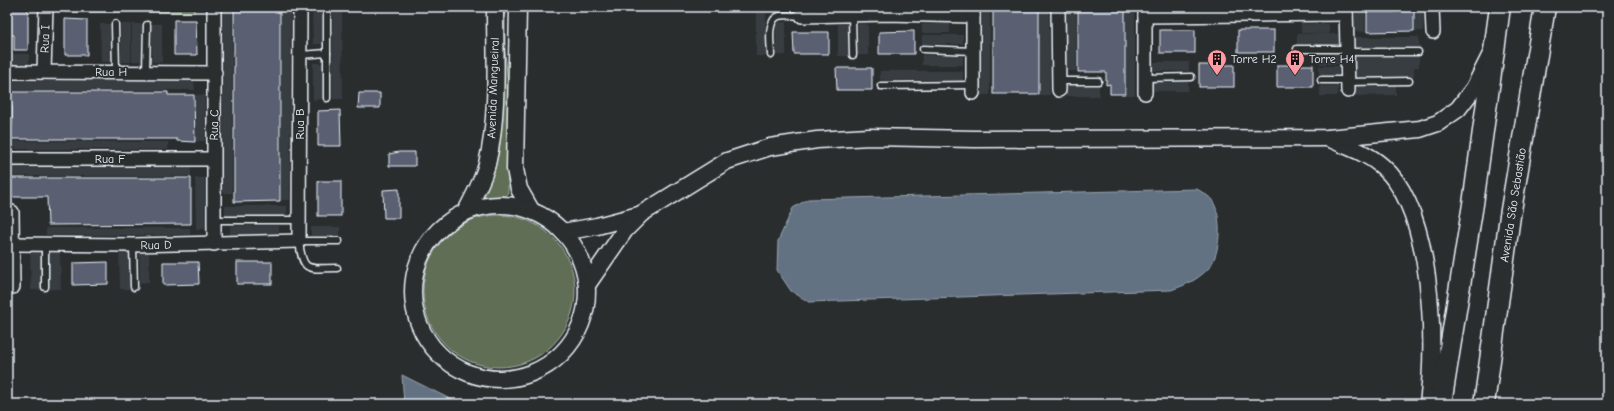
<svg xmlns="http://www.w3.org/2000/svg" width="1614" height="411" font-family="'Comic Neue',sans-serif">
<rect width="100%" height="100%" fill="#2a2d2e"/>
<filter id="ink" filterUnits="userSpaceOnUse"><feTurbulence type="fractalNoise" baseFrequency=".025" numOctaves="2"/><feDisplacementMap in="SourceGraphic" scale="8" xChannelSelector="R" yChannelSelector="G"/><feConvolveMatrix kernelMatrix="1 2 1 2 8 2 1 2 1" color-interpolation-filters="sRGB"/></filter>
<g filter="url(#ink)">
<g fill="#383c42">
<path d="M 221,7 L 232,7 L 232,193 L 222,193 Z"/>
<path d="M 281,7 L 291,7 L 290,200 L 281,200 Z"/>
<rect x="980" y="7" width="10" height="88"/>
<path d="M 1039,7 L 1049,7 L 1050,95 L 1040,95 Z"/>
<rect x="1066" y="7" width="10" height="64"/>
<rect x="1125" y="7" width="10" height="88"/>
<path d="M 1355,7 L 1365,7 L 1365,32 L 1355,31 Z"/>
<rect x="1414" y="7" width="9" height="24"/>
<path d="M 312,12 L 322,12 L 323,44 L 313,44 Z"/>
<path d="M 333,12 L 342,12 L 343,99 L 333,99 Z"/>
<rect x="756" y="13" width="10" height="43"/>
<rect x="776" y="22" width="10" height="33"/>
<path d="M 848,23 L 848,56 L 838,56 L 838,24 Z"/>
<path d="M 950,23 L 950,33 L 922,33 L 922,24 Z"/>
<path d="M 100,24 L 110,24 L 111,62 L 101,62 Z"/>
<rect x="121" y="24" width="10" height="38"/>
<rect x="132" y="24" width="10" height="37"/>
<rect x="152" y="24" width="10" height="38"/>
<rect x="858" y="24" width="10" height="31"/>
<path d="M 1301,24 L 1329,24 L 1329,34 L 1301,33 Z"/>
<rect x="1297" y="34" width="41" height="10"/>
<rect x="922" y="35" width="41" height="9"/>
<rect x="1355" y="37" width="64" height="10"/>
<rect x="7" y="54" width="22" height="10"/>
<path d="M 1337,54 L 1338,64 L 1320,64 L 1320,55 Z"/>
<rect x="922" y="55" width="41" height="10"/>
<path d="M 1355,57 L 1419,57 L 1419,67 L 1414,67 L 1414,77 L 1355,77 Z"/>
<rect x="1152" y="62" width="37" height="9"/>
<path d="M 313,63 L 323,63 L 323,99 L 313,100 Z"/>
<rect x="1319" y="66" width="19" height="9"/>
<path d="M 880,71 L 963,71 L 963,81 L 880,80 Z"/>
<path d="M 7,81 L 194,81 L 195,90 L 7,91 Z"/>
<rect x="1152" y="82" width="36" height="9"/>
<rect x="1066" y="86" width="33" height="10"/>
<rect x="1320" y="86" width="18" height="10"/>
<path d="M 1356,86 L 1396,86 L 1396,95 L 1356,96 Z"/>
<rect x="195" y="95" width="10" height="46"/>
<path d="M 7,141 L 168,142 L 168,150 L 7,149 Z"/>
<rect x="7" y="167" width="184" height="9"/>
<path d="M 195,178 L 205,178 L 206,229 L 196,229 Z"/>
<rect x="225" y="206" width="62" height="10"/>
<path d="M 230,226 L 279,226 L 279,236 L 230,235 Z"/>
<rect x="311" y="227" width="29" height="9"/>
<rect x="46" y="228" width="144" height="7"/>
<path d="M 30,252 L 60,253 L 61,289 L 31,290 Z"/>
<path d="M 119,253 L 129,253 L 129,289 L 120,289 Z"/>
<path d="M 139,253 L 149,253 L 149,282 L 140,283 Z"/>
</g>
<g fill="#616e56" stroke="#a4b0a7">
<rect x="65" y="7" width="129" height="5"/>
<path d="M 502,7 L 505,7 L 505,51 L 509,95 L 508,192 L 506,196 L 482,197 L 494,172 L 499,151 Z"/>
<circle cx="499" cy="291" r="76"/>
</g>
<g fill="#627282" stroke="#98a5b1">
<path d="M 1197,189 C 1202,192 1209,196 1212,200 C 1223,216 1221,255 1208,269 C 1197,280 1186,285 1171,290 L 809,302 L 791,291 L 777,270 L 778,241 L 793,208 L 808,199 Z"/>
<path d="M 402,375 L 460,404 L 404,404 Z"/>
</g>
<g fill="#5a6072" stroke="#e8f1f8">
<path d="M 10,7 L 28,7 L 28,50 L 14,50 L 14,35 L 9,35 Z"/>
<path d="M 234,7 L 280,7 L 280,201 L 234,202 Z"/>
<rect x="993" y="7" width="46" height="87"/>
<path d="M 1078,7 L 1125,7 L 1125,94 L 1110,94 L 1110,84 L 1106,85 L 1106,72 L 1078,72 Z"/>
<path d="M 1395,7 L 1414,7 L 1414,31 L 1367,32 L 1367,12 L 1395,12 Z"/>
<path d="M 65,19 L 87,20 L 87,55 L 65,55 Z"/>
<path d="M 174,20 L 196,20 L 197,55 L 174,55 Z"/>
<rect x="1160" y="30" width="35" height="23"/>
<rect x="1238" y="30" width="36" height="22"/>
<path d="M 914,31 L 914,54 L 879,54 L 879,32 Z"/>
<path d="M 793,32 L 829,32 L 829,54 L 794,54 Z"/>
<rect x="1199" y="65" width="35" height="22"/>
<rect x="1277" y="65" width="36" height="22"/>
<path d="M 836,68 L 872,68 L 872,90 L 837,90 Z"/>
<path d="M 7,92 L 168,92 L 168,95 L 194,95 L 195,142 L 177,141 L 177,139 L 7,139 L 7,126 L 12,126 L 12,106 L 7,106 Z"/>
<path d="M 359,93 L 380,93 L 380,108 L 358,108 Z"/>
<path d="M 340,110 L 341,146 L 318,146 L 318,111 Z"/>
<path d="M 399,152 L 415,152 L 415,166 L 389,166 L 389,154 Z"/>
<path d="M 7,178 L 191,178 L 191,224 L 48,225 L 47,197 L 7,197 Z"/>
<rect x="318" y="181" width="23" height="35"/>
<path d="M 399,189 L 399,218 L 384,218 L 383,190 Z"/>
<path d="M 108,262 L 108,284 L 73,285 L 73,263 Z"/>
<path d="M 163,262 L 198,262 L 199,284 L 163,285 Z"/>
<rect x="237" y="262" width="35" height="22"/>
</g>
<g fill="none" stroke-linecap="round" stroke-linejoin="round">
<g stroke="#e8f1f8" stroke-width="9">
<g id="service">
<path d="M 327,13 L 327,98"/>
<path d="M 852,16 L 853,55"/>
<path d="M 115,24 L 116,71"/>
<path d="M 923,49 L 973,51"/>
<path d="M 1297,49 L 1347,49"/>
<path d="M 1347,52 L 1418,52"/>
<path d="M 300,55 L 327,53"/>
<path d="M 771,55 C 771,45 766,20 779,16 C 786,14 795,16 802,16"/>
<path d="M 146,72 L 147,25"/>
<path d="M 1145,78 L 1191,77"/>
<path d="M 1321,80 L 1348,80"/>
<path d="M 1059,81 L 1098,81"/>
<path d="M 1348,82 L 1409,81"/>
<path d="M 881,86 L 974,85"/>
<path d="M 214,220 L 300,220"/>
<path d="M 45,245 L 45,287"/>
<path d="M 133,245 L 134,287"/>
<path d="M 337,268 C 308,268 303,274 299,241 L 339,241"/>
</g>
</g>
<g stroke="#e8f1f8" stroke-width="16">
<g id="minor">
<path d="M 802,7 L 802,16 L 886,14 L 973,16"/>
<path d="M 1058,7 L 1059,90"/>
<path d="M 1346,7 L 1348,91"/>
<path d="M 1432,7 L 1433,32"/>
<path d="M 973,8 L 973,93"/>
<path d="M 1145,9 L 1145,93"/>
<path d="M 1145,16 L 1346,14"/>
<path d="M 44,71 L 46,7"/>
<path d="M 7,72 L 215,73"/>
<path d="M 7,159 L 213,159"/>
<path d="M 12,212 L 13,287"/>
<path d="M 13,244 L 133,245 L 299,241 L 300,7"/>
<path d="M 214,244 L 214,7"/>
</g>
</g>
<g stroke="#e8f1f8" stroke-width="19">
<g id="tertiary">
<path d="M 518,7 L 515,169 L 519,189 L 531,210"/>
<path d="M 1328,138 C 1347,147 1366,152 1382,166 C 1433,209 1436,342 1428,404"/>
<circle cx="500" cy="292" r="87"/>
<path d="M 466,211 C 474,196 483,180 487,164 C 499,115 495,57 495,7"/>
<path d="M 563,232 L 597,226 L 639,215"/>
<path d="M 587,285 L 625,230 L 641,214 L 727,161 L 770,147 L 817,140 L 869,137 L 975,139 L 1328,138 L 1420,129 L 1438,123 L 1458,109 L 1474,88 L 1491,54"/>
</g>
</g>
<g stroke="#e8f1f8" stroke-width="23">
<g id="primary">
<path d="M 1441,404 L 1473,204 L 1500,7"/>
<path d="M 1484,404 L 1510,216 L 1545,7"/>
</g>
</g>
<use href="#service" stroke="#2a2d2e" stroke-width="6"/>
<use href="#minor" stroke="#2a2d2e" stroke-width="13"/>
<use href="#tertiary" stroke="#2a2d2e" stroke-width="16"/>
<use href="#primary" stroke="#2a2d2e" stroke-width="20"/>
</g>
</g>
<defs>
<g id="building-pin" transform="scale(1)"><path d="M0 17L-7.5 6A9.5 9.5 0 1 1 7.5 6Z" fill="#ff9aa2" stroke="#2a2d2e"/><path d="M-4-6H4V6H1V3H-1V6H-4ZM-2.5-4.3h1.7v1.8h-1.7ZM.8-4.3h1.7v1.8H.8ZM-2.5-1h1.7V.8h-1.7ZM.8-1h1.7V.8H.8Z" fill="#111"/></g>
</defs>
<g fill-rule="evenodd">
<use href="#building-pin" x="1217" y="59"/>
<use href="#building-pin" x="1295" y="59"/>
</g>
<g text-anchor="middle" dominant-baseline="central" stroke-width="3" stroke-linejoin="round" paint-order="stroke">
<g font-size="12" fill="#e8f1f8" stroke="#2a2d2e">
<text transform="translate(45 39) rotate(-88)">Rua I</text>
<text x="111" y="72">Rua H</text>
<text transform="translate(493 88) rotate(-88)">Avenida Mangueiral</text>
<text transform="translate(300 124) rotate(-90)">Rua B</text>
<text transform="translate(214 125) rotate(-89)">Rua C</text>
<text x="110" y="159">Rua F</text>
<text transform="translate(1513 205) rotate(-81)">Avenida São Sebastião</text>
<text transform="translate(156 245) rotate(-1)">Rua D</text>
</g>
<g font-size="12" fill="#e8f1f8" stroke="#2a2d2e" text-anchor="start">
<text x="1231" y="59">Torre H2</text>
<text x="1309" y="59">Torre H4</text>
</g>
</g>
<rect width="1614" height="411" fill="none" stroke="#2a2d2e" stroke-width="24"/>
<rect x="12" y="12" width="1590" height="387" fill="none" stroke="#e8f1f8" stroke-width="1.5" filter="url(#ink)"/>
</svg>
